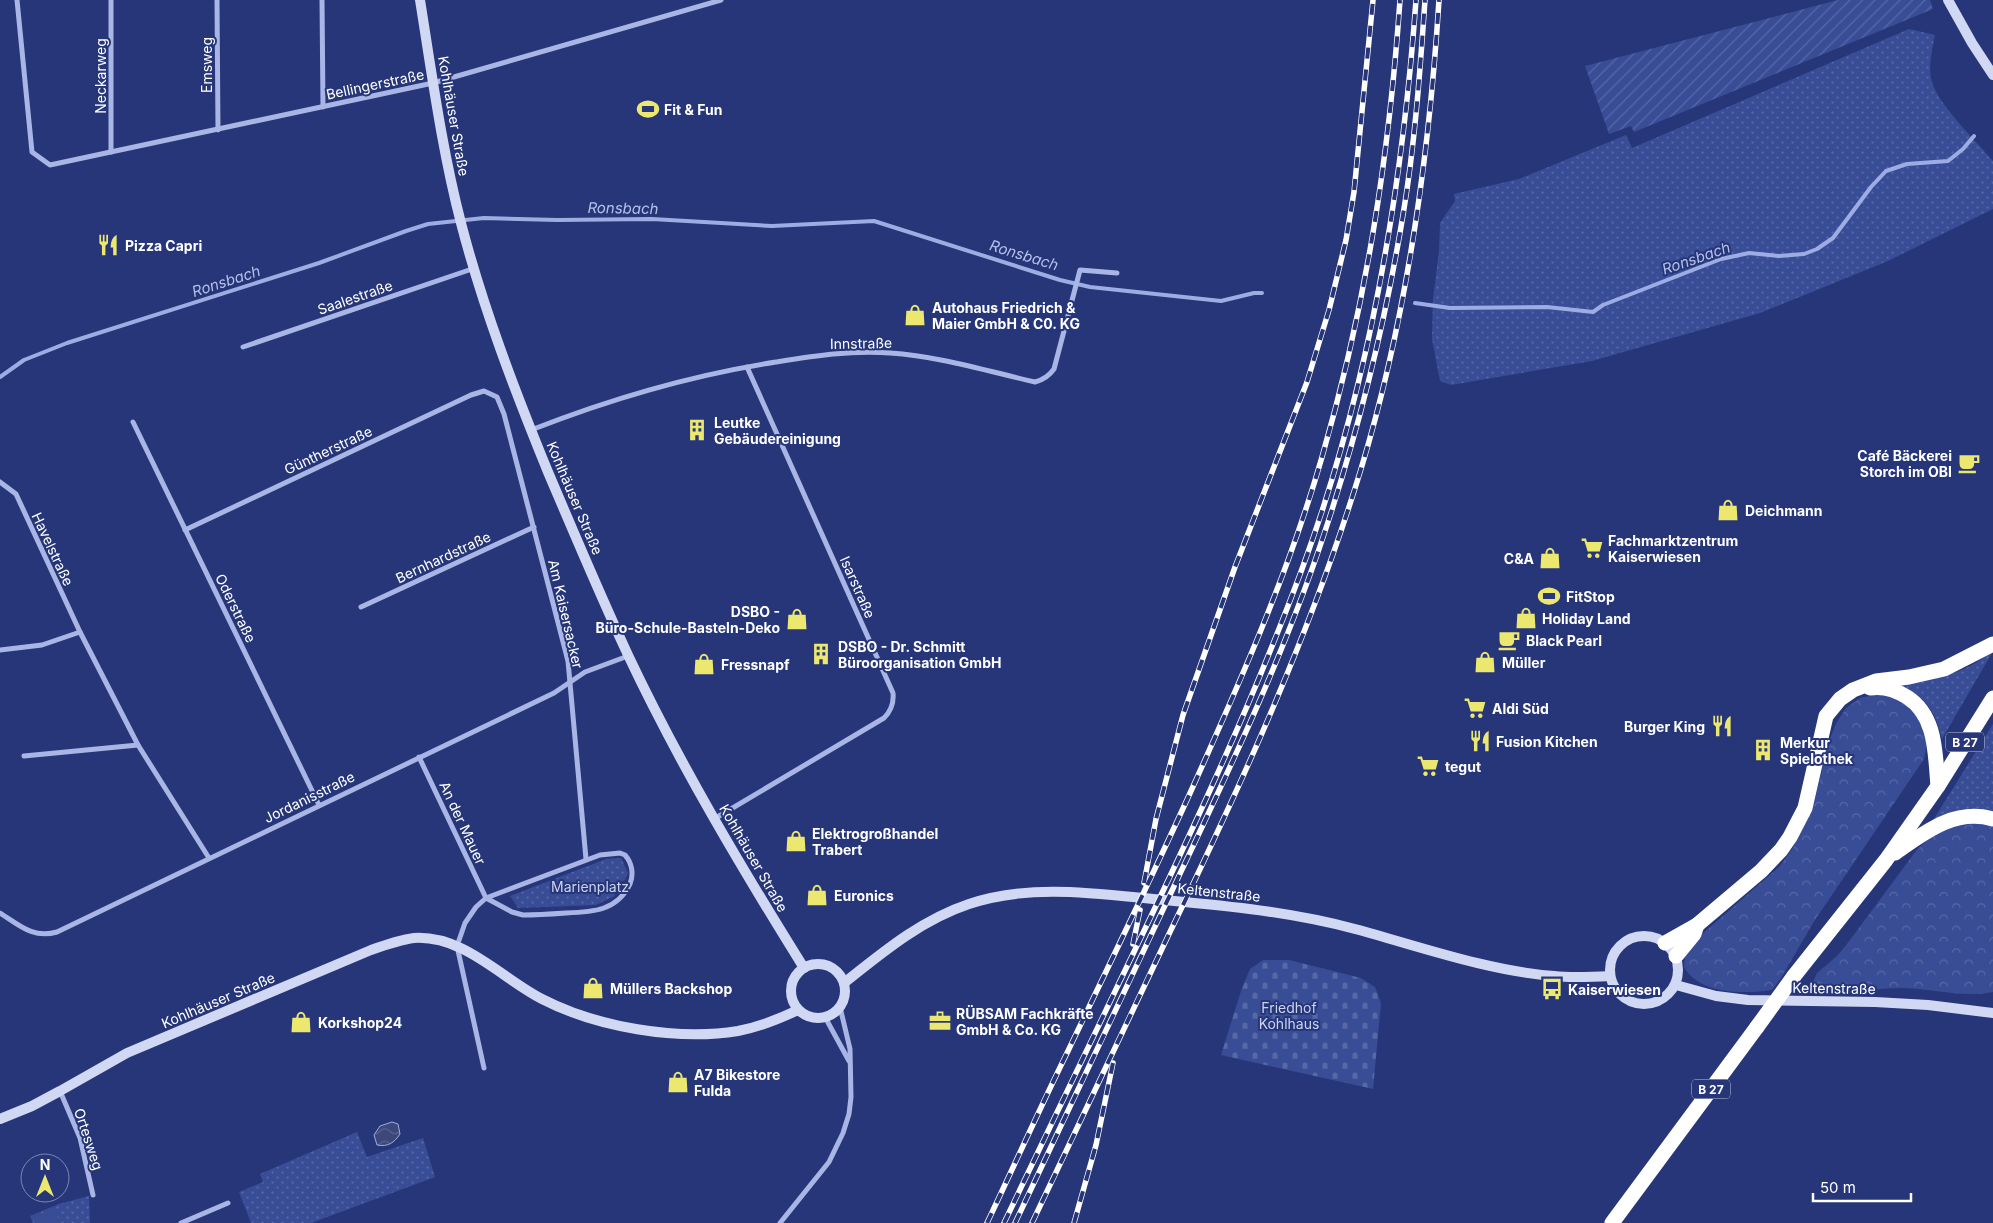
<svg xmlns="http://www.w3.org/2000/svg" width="1993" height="1223" font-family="Inter,sans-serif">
<defs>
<pattern id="grass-dots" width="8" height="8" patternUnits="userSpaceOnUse" patternTransform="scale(1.25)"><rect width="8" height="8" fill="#394d97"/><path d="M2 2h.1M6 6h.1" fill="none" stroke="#5768a7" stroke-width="1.8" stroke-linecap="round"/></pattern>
<pattern id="forest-crowns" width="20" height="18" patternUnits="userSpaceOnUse" patternTransform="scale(1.25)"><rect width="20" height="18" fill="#394d97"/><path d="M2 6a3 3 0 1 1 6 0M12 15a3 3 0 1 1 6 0" fill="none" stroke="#5768a7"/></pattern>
<pattern id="cemetery-stones" width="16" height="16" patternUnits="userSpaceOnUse" patternTransform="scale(1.25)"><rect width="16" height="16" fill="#394d97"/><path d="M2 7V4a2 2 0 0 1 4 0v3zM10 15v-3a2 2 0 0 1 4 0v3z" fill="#5768a7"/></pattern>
<pattern id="garden-furrows" width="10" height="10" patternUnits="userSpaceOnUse" patternTransform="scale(1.25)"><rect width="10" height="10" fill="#394d97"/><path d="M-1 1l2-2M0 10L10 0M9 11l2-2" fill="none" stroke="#5768a7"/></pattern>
<pattern id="water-waves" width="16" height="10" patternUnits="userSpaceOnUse" patternTransform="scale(1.25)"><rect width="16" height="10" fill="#3c487a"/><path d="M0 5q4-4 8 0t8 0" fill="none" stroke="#59638e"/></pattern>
</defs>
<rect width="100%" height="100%" fill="#263679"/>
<g fill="url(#grass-dots)">
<path d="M 1909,29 L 1935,35 C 1932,50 1927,70 1933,85 C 1940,106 1978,143 1993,161 L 1993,209 L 1888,261 L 1760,313 L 1592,361 L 1451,385 L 1440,381 L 1432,339 L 1433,299 L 1439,251 L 1440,223 L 1455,201 L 1454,194 L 1519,179 L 1626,135 L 1632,148 Z"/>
<path d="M 1993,651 L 1942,739 C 1933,703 1923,694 1888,682 C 1929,681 1960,677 1993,651 Z"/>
<path d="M 1993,724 L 1993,811 L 1976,810 L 1932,822 Z"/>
<path d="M 621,858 L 628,873 L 625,880 L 611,885 L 615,896 L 596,905 L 518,908 L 510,896 L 606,859 Z"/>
<path d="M 357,1132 L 367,1157 L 423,1138 L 435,1177 L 311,1223 L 251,1223 L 239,1192 L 263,1182 L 260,1174 Z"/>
<path d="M 89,1196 L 90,1223 L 33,1223 L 30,1216 L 59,1204 Z"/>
</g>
<g fill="url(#forest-crowns)">
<path d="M 1874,695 L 1889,695 L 1902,699 L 1923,723 L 1927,744 L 1924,759 L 1813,923 L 1781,978 L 1772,990 C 1744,994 1700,995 1684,967 L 1685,953 L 1693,942 L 1779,867 L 1793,848 L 1814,803 L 1829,741 L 1837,722 L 1846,708 L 1860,698 Z"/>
<path d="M 1971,824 L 1985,824 L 1993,827 L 1993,992 C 1964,998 1934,989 1904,988 C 1872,988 1840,995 1808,993 L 1817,973 L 1837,956 L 1847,944 L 1916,851 C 1935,832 1944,828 1971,824 Z"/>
</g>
<path fill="url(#cemetery-stones)" d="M 1263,960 L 1289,960 L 1361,978 L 1375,987 L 1381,1003 L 1373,1089 L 1221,1055 L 1241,991 L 1250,969 Z"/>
<path fill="url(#garden-furrows)" d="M 1838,0 L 1930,0 L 1933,9 L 1634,132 L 1631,126 L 1609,134 L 1585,66 Z"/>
<path fill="#394d97" d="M 54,1208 L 60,1223 L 36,1223 L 34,1217 Z"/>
<path fill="url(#water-waves)" stroke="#9dade4" d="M 392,1122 L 398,1124 L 400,1134 C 394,1143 388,1147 377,1145 L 374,1135 L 380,1126 Z"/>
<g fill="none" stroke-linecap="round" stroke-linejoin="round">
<g stroke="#9dade4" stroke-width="4">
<path d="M 1415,303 L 1450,308 L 1547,307 L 1593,312 L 1603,305 L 1721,259 L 1749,253 L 1779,256 L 1804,254 L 1817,249 L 1833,238 L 1871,187 L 1886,171 L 1907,164 L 1948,161 L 1963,149 L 1974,136"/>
<path d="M 0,377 L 24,360 L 67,343 L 319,263 L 406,231 L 428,224 L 484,218 L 557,220 L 652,219 L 772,226 L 874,221 L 1060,280 L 1090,287 L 1221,301 L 1254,293 L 1262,293"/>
</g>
<g stroke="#a9b5e4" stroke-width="5">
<path d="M 17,0 L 32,152 L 50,165 L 433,83 L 721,0"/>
<path d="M 111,0 L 111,152"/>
<path d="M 217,0 L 218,130"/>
<path d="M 322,0 L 323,107"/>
<path d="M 243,347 L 475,268"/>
<path d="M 133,422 L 319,805"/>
<path d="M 531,430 C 610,399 692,375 776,362 C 814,356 851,350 890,353 C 938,356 987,371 1035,382 C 1043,380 1049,376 1054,369 L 1080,270 L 1117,273"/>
<path d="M 0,482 L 16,494 L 80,632 L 138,745 L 209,858"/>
<path d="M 185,530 L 471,395 L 484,391 L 497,397 L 504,414 L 568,661 L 586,859"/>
<path d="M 361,607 L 534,527"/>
<path d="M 0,650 L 42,645 L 80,632"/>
<path d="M 24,756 L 138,745"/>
<path d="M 419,757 L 486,898"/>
<path d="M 714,819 L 884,718 C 891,711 894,703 893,693 L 747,367"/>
<path d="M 0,913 C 19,925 33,939 57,932 L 554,693 L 585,672 L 628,656"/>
<path d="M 825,1017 L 849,1061"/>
<path d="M 484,1068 L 457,946 L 465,923 L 476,907 L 486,898 L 600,855 L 620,853 L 625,855 C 632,863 634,874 630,884 C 617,911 593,912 566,913 C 552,914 538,915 523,915 L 512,912 L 486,898"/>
<path d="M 60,1091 L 80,1138 L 93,1195"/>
<path d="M 181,1223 L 228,1203"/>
<path d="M 780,1223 L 829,1162 L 843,1133 L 849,1114 L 851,1097 L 850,1049 L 840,1007"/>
</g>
<g stroke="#d1d8f4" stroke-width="10">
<path d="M 420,0 C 432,75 442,150 461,223 C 483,308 515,391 548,472 C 574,533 600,595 628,655 C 679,763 741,867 804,968"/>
<path d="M 1948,0 L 1972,43 L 1993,75"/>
<circle cx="1644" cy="970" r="34"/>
<circle cx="818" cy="991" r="27"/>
<path d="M 844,983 C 883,952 921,920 969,904 C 1032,883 1099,894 1164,900 C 1228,906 1292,912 1355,929 C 1418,946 1488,971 1554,976 C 1572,978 1591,977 1610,976"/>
<path d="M 1676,985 L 1716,996 L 1748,1000 L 1875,1002 L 1928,1005 L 1993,1013"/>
<path d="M 0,1119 L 32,1106 L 60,1091 L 127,1053 L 371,950 C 385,945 399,940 414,938 C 464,935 501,978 542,999 C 596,1027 677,1041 738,1031 C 759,1027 779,1019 798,1010"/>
</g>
<g stroke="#fff" stroke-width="15">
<path d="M 1870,688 C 1883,686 1896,690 1907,697 C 1937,716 1935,755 1938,786"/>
<path d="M 1895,853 C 1925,832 1955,808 1993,819"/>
<path d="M 1665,943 L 1697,925 L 1761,871 L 1781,850 L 1790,837 L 1805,808 L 1826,716 L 1840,699 L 1853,690 L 1876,681 L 1909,677 L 1944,669 L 1993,644"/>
<path d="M 1676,956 L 1694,934 L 1697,925"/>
<path d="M 1794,976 L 1886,860 L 1938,786 L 1993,698"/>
<path d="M 1612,1223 L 1757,1027"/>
</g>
<g stroke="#fff" stroke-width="5.5">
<g id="rail">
<path d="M 1144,883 L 1156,819 L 1183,715 L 1235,567 L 1307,382 L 1329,310 L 1346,240 L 1354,192 L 1373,0"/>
<path d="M 1133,944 L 1140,910"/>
<path d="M 987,1223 C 1014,1166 1040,1108 1068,1051 C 1109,965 1151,879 1191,791 C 1240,682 1289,572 1322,457 C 1366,305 1389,157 1400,0"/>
<path d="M 1004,1223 C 1043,1142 1081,1062 1120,981 C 1185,846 1250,710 1302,569 C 1369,387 1402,193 1416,0"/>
<path d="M 1015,1223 C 1069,1109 1123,995 1177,880 C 1233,762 1289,644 1329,519 C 1361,420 1386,318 1403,215 C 1415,144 1420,71 1425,0"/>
<path d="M 1032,1223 C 1078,1127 1123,1030 1169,934 C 1242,783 1312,630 1361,469 C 1407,317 1429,158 1439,0"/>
<path d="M 1074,1223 L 1096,1145 L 1113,1063"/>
</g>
</g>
<use href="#rail" stroke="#263679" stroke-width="4" stroke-dasharray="11" stroke-linecap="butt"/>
<path stroke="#fff" stroke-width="15" d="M 1757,1027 L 1794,976"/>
</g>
<defs>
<g id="stadium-bare" transform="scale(1.725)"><path d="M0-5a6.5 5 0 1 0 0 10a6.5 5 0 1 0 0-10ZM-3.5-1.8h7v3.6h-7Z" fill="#ece76e" stroke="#263679" stroke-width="2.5" paint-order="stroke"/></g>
<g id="restaurant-bare" transform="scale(1.725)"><path d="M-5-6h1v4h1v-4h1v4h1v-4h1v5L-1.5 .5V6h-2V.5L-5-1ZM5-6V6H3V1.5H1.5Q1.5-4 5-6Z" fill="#ece76e" stroke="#263679" stroke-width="2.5" paint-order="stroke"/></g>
<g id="shop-bare" transform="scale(1.725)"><path d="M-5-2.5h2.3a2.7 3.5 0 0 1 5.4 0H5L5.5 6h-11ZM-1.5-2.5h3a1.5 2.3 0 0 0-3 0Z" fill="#ece76e" stroke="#263679" stroke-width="2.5" paint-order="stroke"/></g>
<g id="building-bare" transform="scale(1.725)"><path d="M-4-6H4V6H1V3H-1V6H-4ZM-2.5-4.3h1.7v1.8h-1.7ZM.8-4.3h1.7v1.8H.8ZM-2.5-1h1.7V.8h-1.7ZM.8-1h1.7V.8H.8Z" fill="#ece76e" stroke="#263679" stroke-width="2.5" paint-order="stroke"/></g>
<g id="cafe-bare" transform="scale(1.725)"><path d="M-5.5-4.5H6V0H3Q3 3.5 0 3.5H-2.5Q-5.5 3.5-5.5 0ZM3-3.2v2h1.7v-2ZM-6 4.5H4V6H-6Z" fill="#ece76e" stroke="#263679" stroke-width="2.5" paint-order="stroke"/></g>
<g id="supermarket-bare" transform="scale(1.725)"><path d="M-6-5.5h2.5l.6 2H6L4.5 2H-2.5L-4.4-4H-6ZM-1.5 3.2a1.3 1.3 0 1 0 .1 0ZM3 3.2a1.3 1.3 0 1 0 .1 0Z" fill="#ece76e" stroke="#263679" stroke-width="2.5" paint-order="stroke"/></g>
<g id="bus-bare" transform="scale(1.725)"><path d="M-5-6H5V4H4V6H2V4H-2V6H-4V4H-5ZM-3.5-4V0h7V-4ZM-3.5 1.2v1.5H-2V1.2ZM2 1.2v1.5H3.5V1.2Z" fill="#ece76e" stroke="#263679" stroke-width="2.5" paint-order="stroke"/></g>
<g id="office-bare" transform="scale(1.725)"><path d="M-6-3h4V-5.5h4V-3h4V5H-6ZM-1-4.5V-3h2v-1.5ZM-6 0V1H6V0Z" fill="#ece76e" stroke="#263679" stroke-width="2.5" paint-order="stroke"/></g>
</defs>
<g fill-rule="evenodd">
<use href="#stadium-bare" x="648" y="109"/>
<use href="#restaurant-bare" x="108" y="245"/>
<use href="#shop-bare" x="915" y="315"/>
<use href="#building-bare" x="697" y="430"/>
<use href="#cafe-bare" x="1969" y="463"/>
<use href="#shop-bare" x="1728" y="510"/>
<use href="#supermarket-bare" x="1592" y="548"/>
<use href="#shop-bare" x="1550" y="558"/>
<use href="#stadium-bare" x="1549" y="596"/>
<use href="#shop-bare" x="1526" y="618"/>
<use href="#shop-bare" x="797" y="619"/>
<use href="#cafe-bare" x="1509" y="640"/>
<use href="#building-bare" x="821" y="654"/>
<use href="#shop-bare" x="1485" y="662"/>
<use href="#shop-bare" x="704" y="664"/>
<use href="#supermarket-bare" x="1475" y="708"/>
<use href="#restaurant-bare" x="1722" y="726"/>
<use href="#restaurant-bare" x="1480" y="741"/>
<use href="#building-bare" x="1763" y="750"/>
<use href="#supermarket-bare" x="1428" y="766"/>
<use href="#shop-bare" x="796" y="841"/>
<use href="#shop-bare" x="817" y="895"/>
<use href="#shop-bare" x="593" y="988"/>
<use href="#bus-bare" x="1552" y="989"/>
<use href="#office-bare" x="940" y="1021"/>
<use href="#shop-bare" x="301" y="1022"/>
<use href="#shop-bare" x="678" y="1082"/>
</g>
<g text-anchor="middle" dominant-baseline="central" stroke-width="4" stroke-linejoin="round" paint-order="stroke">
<g fill="#263679" stroke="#bec3d7" stroke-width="1">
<rect x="1946" y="732.5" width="38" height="19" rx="4"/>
<rect x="1692" y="1079.5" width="38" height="19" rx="4"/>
</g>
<g font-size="12" font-weight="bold" fill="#fff">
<text x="1965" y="742">B 27</text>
<text x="1711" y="1089">B 27</text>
</g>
<g font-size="14" fill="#fff" stroke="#263679">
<text transform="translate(206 65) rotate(-90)">Emsweg</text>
<text transform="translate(100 76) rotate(-90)">Neckarweg</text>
<text transform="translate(375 84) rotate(-12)">Bellingerstraße</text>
<text transform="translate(454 116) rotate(80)">Kohlhäuser Straße</text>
<text transform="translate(355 297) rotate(-19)">Saalestraße</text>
<text transform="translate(861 343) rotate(-1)">Innstraße</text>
<text transform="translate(328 450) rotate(-25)">Güntherstraße</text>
<text transform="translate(575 498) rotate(67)">Kohlhäuser Straße</text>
<text transform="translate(53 549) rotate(65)">Havelstraße</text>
<text transform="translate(443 557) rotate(-25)">Bernhardstraße</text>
<text transform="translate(858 587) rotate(66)">Isarstraße</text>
<text transform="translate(236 608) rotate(64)">Oderstraße</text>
<text transform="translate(566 614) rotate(77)">Am Kaisersacker</text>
<text transform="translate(309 797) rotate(-26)">Jordanisstraße</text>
<text transform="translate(463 823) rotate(65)">An der Mauer</text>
<text transform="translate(754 858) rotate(60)">Kohlhäuser Straße</text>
<text transform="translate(1219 892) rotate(6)">Keltenstraße</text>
<text transform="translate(1834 988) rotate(1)">Keltenstraße</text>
<text transform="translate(218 1000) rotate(-23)">Kohlhäuser Straße</text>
<text transform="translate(89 1139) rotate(72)">Ortesweg</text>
</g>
<g font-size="14" font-weight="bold" fill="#fff" stroke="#263679" text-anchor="start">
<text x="664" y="109">Fit &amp; Fun</text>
<text x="125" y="245">Pizza Capri</text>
<text x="932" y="307">Autohaus Friedrich &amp;<tspan x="932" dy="16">Maier GmbH &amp; C0. KG</tspan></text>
<text x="714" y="422">Leutke<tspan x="714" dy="16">Gebäudereinigung</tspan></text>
<text x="1952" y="455" text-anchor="end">Café Bäckerei<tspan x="1952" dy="16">Storch im OBI</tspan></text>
<text x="1745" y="510">Deichmann</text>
<text x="1608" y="540">Fachmarktzentrum<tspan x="1608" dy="16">Kaiserwiesen</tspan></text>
<text x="1534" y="558" text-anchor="end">C&amp;A</text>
<text x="1566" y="596">FitStop</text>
<text x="780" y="611" text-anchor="end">DSBO -<tspan x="780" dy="16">Büro-Schule-Basteln-Deko</tspan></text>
<text x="1542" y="618">Holiday Land</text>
<text x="1526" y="640">Black Pearl</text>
<text x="838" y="646">DSBO - Dr. Schmitt<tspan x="838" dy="16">Büroorganisation GmbH</tspan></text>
<text x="1502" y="662">Müller</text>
<text x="721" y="664">Fressnapf</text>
<text x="1492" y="708">Aldi Süd</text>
<text x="1705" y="726" text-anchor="end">Burger King</text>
<text x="1496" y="741">Fusion Kitchen</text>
<text x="1780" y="742">Merkur<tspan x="1780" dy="16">Spielothek</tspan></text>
<text x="1445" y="766">tegut</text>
<text x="812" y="833">Elektrogroßhandel<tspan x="812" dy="16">Trabert</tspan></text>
<text x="834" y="895">Euronics</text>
<text x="610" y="988">Müllers Backshop</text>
<text x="1568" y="989">Kaiserwiesen</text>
<text x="956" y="1013">RÜBSAM Fachkräfte<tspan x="956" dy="16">GmbH &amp; Co. KG</tspan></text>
<text x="318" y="1022">Korkshop24</text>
<text x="694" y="1074">A7 Bikestore<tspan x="694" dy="16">Fulda</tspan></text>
</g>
<g font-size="14" fill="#cbd3f3" stroke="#263679">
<text x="590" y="886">Marienplatz</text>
<text x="1289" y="1007">Friedhof<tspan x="1289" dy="16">Kohlhaus</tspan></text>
</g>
<g font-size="15" font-style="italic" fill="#b4bfeb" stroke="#263679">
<text transform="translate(623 208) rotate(1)">Ronsbach</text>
<text transform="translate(1024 255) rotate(17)">Ronsbach</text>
<text transform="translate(1696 258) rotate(-19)">Ronsbach</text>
<text transform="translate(226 281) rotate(-18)">Ronsbach</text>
</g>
</g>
<g transform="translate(45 1178)"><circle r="24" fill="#263679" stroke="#7d86af"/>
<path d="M0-4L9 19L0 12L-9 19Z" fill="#ece76e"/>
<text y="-8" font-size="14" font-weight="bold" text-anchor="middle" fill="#ffffff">N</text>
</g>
<path d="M1813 1193v8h98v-8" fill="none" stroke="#ffffff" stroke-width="2.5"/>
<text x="1820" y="1193" font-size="15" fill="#ffffff" stroke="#263679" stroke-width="4" paint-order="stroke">50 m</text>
</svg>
